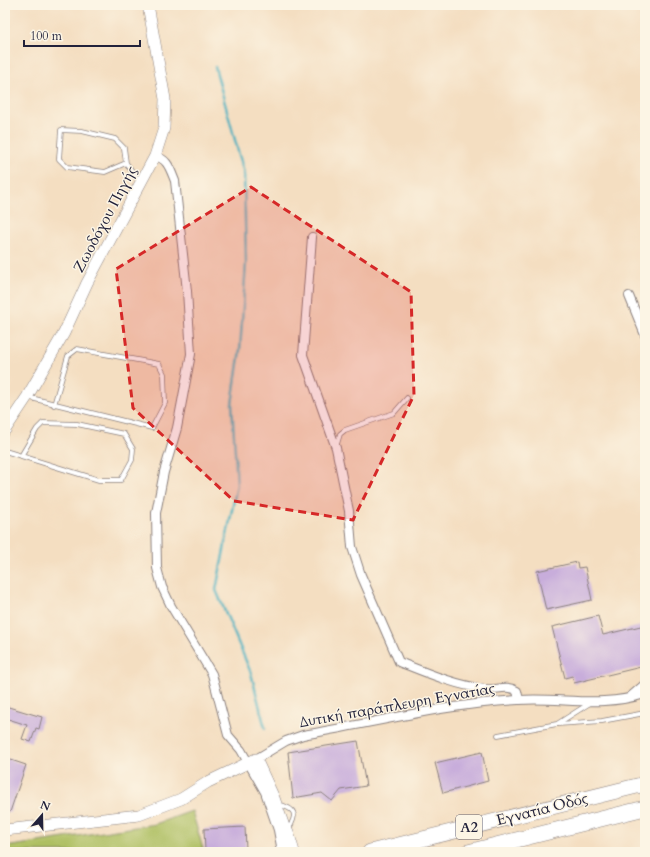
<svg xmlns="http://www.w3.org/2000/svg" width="650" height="857" font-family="Cardo,serif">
<rect width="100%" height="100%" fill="#fcf5e5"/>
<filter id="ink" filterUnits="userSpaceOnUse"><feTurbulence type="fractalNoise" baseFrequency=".025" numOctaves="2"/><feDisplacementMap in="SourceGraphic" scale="8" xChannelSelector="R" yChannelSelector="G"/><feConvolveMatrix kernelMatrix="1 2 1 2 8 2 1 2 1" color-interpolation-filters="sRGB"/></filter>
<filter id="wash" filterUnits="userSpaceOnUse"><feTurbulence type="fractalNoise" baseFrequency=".012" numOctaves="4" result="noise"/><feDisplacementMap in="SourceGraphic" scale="16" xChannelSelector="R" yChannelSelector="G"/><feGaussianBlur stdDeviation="0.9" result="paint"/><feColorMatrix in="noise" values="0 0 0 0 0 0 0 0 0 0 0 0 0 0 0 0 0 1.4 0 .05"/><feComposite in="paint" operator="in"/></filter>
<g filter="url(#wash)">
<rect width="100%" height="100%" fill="#f4dec1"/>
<path fill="#aebf62" stroke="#68704e" d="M 192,811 L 204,852 L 5,852 L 5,847 L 155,824 Z"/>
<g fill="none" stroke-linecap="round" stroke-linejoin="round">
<path stroke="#43b0c0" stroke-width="2.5" d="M 215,67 L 244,173 L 246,263 L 240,350 L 232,404 L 237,485 L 216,590 L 251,673 L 265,728"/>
</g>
<g id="blocks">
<g fill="#c8addb">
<path d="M 577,562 L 578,568 L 585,567 L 592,600 L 546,610 L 537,571 Z"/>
<path d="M 598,616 L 603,635 L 645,625 L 645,666 L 574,683 L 572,676 L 565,678 L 552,627 Z"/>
<path d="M 5,706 L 42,717 L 39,729 L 36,728 L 31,742 L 22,739 L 27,725 L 5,718 Z"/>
<path d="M 358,741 L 366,786 L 341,790 L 332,801 L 322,793 L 293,798 L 288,752 Z"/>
<path d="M 482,752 L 488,781 L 443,793 L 435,763 Z"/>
<path d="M 5,758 L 26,765 L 10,812 L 5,811 Z"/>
<path d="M 245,827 L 246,849 L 205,851 L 204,829 Z"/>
</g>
</g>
</g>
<g filter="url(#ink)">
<use href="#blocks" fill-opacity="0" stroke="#8b807e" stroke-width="1"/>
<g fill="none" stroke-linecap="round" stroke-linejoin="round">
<g stroke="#8b807e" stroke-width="5.5">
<g id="lane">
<path d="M 126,163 L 105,172 L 67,167 L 59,159 L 61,130 L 82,131 L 115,139 L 124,148 L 126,163 L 140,182"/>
<path d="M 27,397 L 152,428 L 165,403 L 164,374 L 159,364 L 77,349 L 68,356 L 54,405"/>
<path d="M 337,444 L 340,434 L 345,430 L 394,413 L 407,398"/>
<path d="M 5,451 L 99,480 L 121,480 L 132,460 L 133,449 L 124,434 L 77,424 L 43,423 L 37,429 L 21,456"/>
<path d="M 558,724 L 602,721 L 645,713"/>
<path d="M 498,735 L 557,724 L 590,703"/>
<path d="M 278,804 C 296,809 298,814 288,830"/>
</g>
</g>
<g stroke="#8b807e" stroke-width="10">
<g id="street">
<path d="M 155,156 C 168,159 170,169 175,181 L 187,291 L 191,354 L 177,428 L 164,472 L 156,513 L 157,568 L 162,587 L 171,606 L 212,674 L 228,735 L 241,750 L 265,792 L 278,830 L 281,846 L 279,852"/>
<path d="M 312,237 L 303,355 L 336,448 L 349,511 L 352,547 L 361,575 L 399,662 C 427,673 455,685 485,689 C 496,691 506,684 517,691 L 519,700"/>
<path d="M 629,296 L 645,335"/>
<path d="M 630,697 L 645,684"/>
<path d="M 256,759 L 286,741 L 303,735 C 374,723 446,704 518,700 C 563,697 600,708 645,694"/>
</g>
</g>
<g stroke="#8b807e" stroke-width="12">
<g id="secondary">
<path d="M 5,430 L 27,397 L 64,333 L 87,283 L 155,156 L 164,128 L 165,99 L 148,5"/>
<path d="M 5,830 L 139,815 L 181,799 L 208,782 L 256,759 L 274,798 L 286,832"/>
</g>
</g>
<g stroke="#8b807e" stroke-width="16">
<g id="highway">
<path d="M 286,832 L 292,852"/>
<path d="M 370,852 L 645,784"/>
<path d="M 468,852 L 645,808"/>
</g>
</g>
<use href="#lane" stroke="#fff" stroke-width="4"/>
<use href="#street" stroke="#fff" stroke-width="8"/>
<use href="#secondary" stroke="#fff" stroke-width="11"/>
<use href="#highway" stroke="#fff" stroke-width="15"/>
</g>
</g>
<path fill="#d62828" fill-opacity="0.2" stroke="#d62828" stroke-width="3" stroke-dasharray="8 5" stroke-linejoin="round" d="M 251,187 L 411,292 L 414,395 L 353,520 L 234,501 L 133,408 L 116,269 Z"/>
<g text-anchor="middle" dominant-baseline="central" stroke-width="3" stroke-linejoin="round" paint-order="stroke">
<rect fill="#fcf5e5" stroke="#63616e" stroke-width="1" x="456" y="815" width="26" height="24" rx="3"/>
<g font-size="14" font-weight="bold" fill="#22223b">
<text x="469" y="827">Α2</text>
</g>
<g font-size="15" fill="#22223b" stroke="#fcf5e5">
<text transform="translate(105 219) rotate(-62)">Ζωοδόχου Πηγής</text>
<text transform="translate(397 705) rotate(-10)">Δυτική παράπλευρη Εγνατίας</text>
<text transform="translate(542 809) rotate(-14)">Εγνατία Οδός</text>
</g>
</g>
<rect width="650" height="857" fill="none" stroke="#fcf5e5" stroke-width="20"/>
<g transform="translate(42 815) rotate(20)" stroke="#fcf5e5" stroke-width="3" paint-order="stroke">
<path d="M0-3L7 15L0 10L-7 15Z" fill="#22223b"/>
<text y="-6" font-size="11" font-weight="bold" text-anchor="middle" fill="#22223b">N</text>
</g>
<path d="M24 40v6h116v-6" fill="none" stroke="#22223b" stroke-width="2"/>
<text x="30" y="40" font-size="12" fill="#22223b" stroke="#fcf5e5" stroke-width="3" paint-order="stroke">100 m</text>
</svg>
